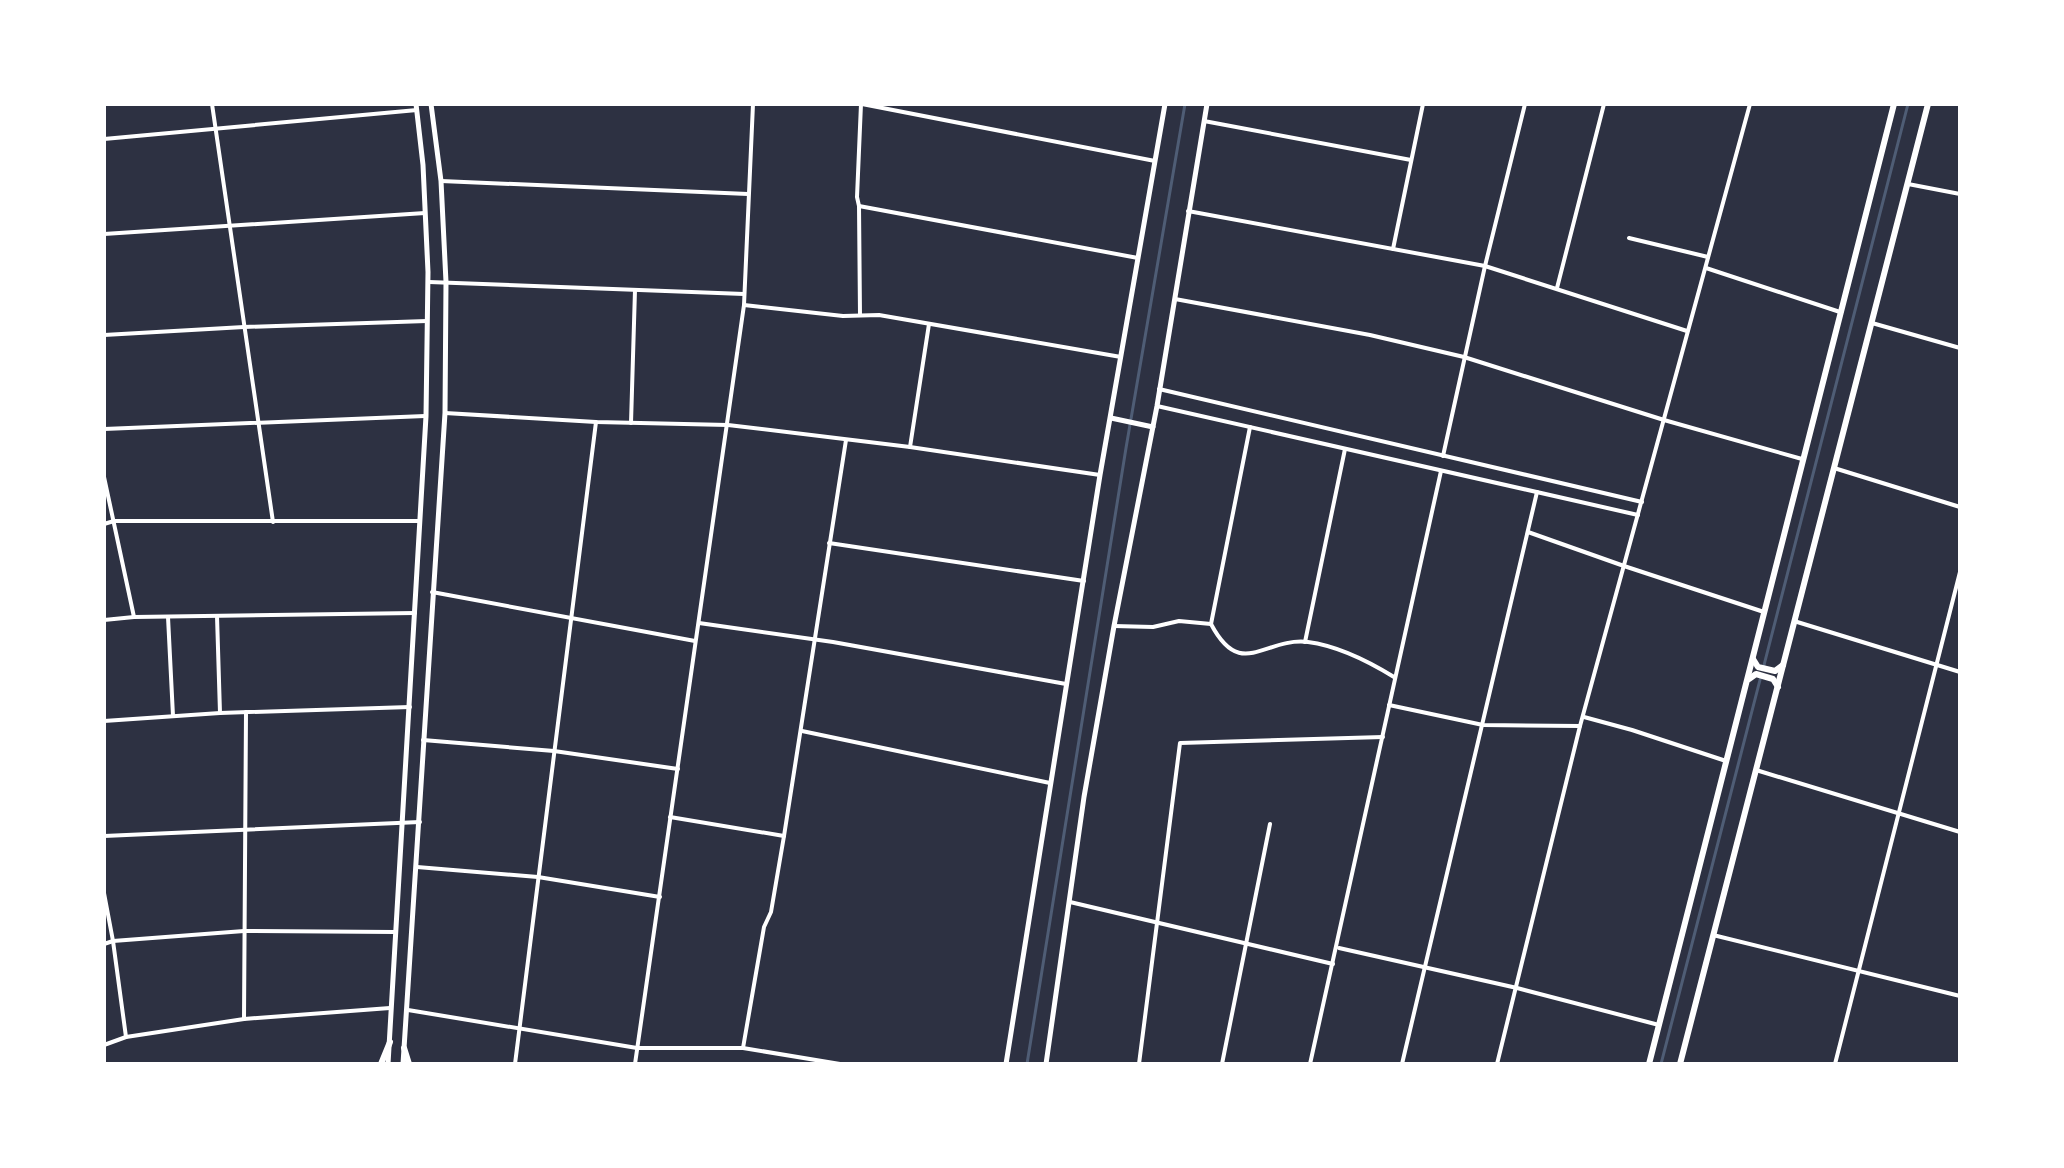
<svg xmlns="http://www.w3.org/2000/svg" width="2064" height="1168" font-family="'IBM Plex Serif',serif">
<rect width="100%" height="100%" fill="#2d3142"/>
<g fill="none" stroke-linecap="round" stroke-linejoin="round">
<g stroke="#4f5d75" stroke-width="3">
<path d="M 1763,669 L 1908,104"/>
<path d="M 1027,1064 L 1126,448 L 1185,104"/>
<path d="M 1661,1064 L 1761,676"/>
</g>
<g stroke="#fff" stroke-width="4">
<path d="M 212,104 L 273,522"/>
<path d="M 862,104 L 1155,161"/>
<path d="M 1204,121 L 1411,160"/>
<path d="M 104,139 L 417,110"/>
<path d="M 441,181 L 748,194"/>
<path d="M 1908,184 L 1960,194"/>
<path d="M 859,206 L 1138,258"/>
<path d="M 1188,211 L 1485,266 L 1687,331"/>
<path d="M 104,234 L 425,213"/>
<path d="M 1629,238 L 1708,257"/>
<path d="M 1393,249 L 1423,104"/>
<path d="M 1706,268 L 1840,312"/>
<path d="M 429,282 L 744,294"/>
<path d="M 1557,288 L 1604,104"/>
<path d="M 1175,299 L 1370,335 L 1464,357 L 1664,420 L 1802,459"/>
<path d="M 744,305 L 843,316 L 879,315 L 1121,357"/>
<path d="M 860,315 L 859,206 L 857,197 L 861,104"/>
<path d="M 1872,323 L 1960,348"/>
<path d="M 104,335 L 244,327 L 427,321"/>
<path d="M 1159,389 L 1642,502"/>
<path d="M 1157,406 L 1638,515"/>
<path d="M 445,413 L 596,422 L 728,425 L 910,447 L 1100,475"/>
<path d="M 631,423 L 635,290"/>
<path d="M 104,429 L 425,416"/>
<path d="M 910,447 L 929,324"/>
<path d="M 1443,456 L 1485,266 L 1525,104"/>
<path d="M 1834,468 L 1960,507"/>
<path d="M 104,477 L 134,617"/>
<path d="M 104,524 L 114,521 L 420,521"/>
<path d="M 1528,532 L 1624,566 L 1764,612"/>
<path d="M 829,543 L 1084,581"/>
<path d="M 432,592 L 695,641"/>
<path d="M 217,616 L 220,713"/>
<path d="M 168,617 L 173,716"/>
<path d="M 104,620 L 134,617 L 415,613"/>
<path d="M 1794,621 L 1960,672"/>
<path d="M 699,623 L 833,642 L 1066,684"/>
<path d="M 1211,624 L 1250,427"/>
<path d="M 1114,626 L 1153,627 L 1179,621 L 1211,624 C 1241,681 1264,637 1308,642 C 1339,646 1368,661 1394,677"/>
<path d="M 1305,642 L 1345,449"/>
<path d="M 1389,705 L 1483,725 L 1580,726"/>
<path d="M 1584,717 L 1632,730 L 1726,761"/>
<path d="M 104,721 L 220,713 L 410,707"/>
<path d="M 802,731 L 1050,783"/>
<path d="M 423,740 L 554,751 L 678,769"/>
<path d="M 1756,770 L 1960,832"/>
<path d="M 670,817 L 784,836"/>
<path d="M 104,836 L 420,822"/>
<path d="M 417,867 L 538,877 L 660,897"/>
<path d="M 104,893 L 113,941 L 126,1037"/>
<path d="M 1070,902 L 1333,964"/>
<path d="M 1713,935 L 1960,996"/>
<path d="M 104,944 L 113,941 L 244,931 L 395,932"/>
<path d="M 1339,948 L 1517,988 L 1659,1025"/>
<path d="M 408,1010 L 637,1048 L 743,1048 L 840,1064"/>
<path d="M 244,1019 L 246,712"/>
<path d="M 104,1045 L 126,1037 L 244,1019 L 390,1008"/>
<path d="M 743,1048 L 764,927 L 771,912 L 784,836 L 846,440"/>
<path d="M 515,1064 L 596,422"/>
<path d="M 635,1064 L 744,305 L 753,104"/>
<path d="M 1139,1064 L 1180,743 L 1383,737"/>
<path d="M 1222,1064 L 1270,824"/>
<path d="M 1310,1064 L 1441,471"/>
<path d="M 1402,1064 L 1537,492"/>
<path d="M 1497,1064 L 1580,726 L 1750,104"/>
<path d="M 1835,1064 L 1960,572"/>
</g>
<g stroke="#fff" stroke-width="5">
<path d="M 1111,418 L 1153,427"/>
<path d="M 388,1064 L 426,416 L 428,272 L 423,165 L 416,104"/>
<path d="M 403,1064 L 445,413 L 446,282 L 441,181 L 431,104"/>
<path d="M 1006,1064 L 1100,475 L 1165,104"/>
<path d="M 1046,1064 L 1084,797 L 1114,626 L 1157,406 L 1207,104"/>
</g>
<g stroke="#fff" stroke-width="6">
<path d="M 1753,659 L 1758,667 L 1775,671 L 1783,665"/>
<path d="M 1749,679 L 1756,674 L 1773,679 L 1778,687"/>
<path d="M 404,1048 L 409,1064"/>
<path d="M 381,1064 L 390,1042"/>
<path d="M 1649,1064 L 1894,104"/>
<path d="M 1680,1064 L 1928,104"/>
</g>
</g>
<rect width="2064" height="1168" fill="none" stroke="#ffffff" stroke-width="212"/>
</svg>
